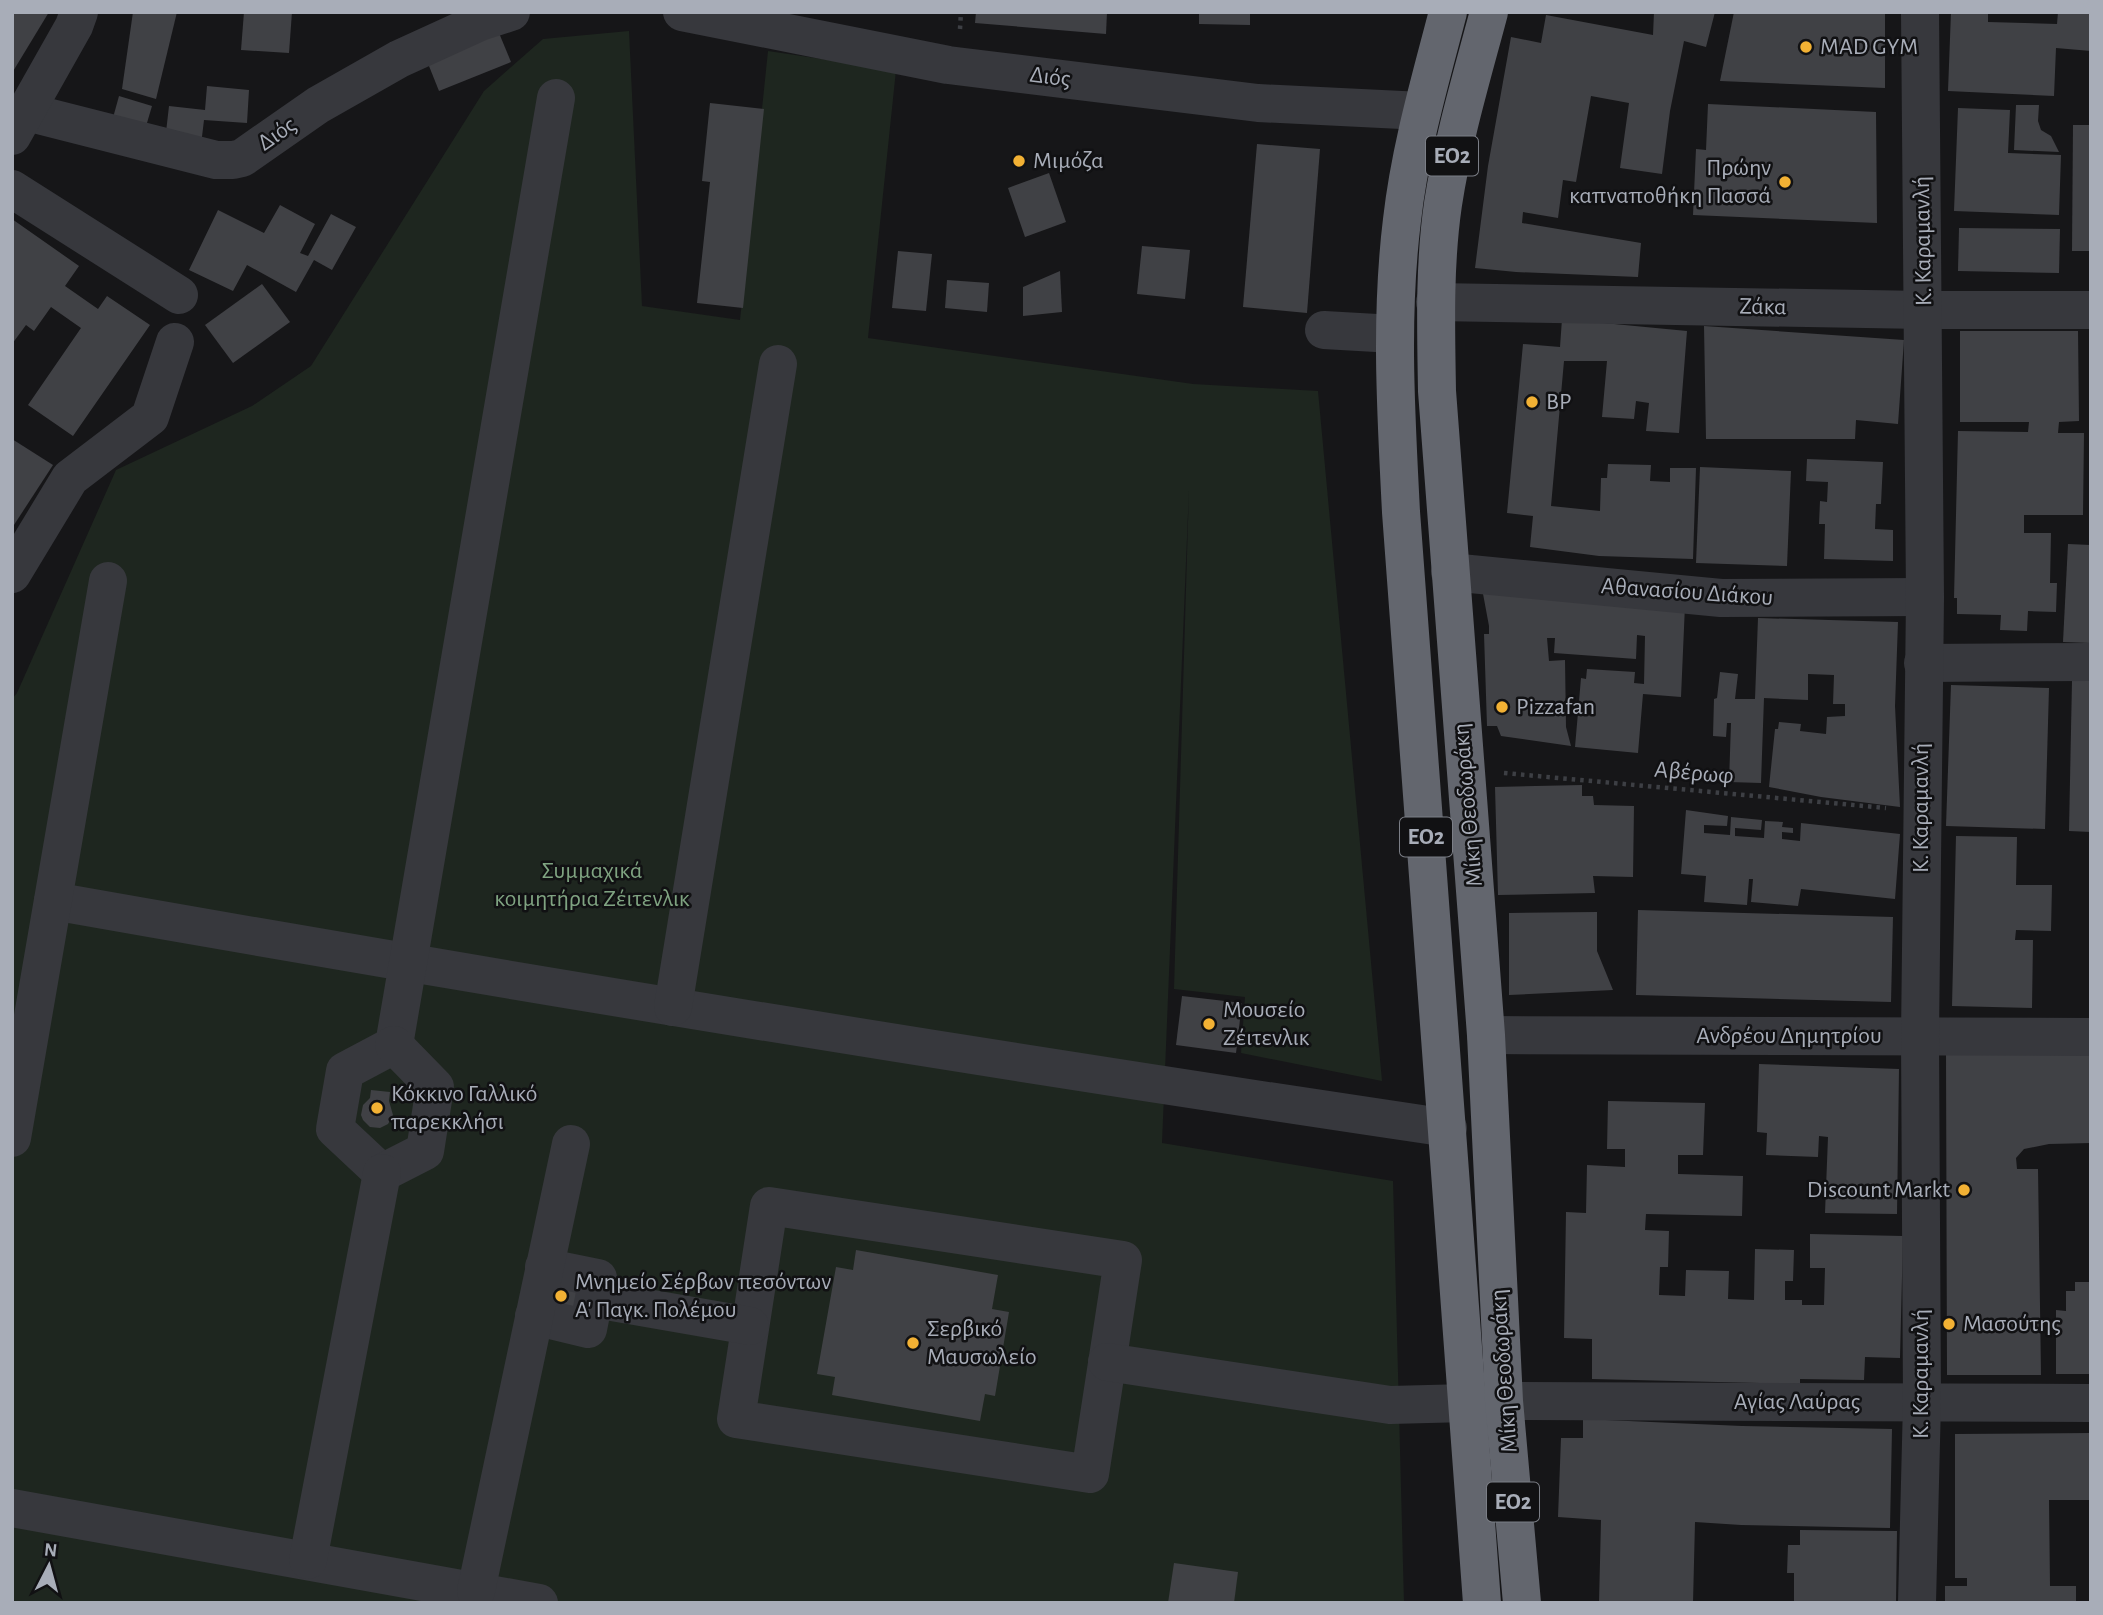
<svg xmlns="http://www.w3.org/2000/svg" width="2103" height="1615" font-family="'Alegreya Sans',sans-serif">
<rect width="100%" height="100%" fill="#161618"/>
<path fill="#1e261f" d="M 629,31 L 642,306 L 740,320 L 768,51 L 896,70 L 868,338 L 1193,384 L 1318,391 L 1382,1081 L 1241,1053 L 1245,997 L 1174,989 L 1189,489 L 1162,1143 L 1393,1181 L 1404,1603 L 12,1603 L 12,699 L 17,693 L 116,470 L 252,406 L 311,366 L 484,91 L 543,39 Z"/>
<g fill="#404145">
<path d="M 12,12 L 49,12 L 12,73 Z"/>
<path d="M 133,12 L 177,12 L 156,99 L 122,89 Z"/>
<path d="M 244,12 L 292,12 L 289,53 L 241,50 Z"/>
<path d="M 976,12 L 1107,12 L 1106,34 L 975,23 Z"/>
<path d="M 1199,12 L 1250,12 L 1250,25 L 1199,24 Z"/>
<path d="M 1654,12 L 1715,12 L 1706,47 L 1684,41 L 1670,111 L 1662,174 L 1620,168 L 1629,103 L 1591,96 L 1576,182 L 1563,180 L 1558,218 L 1523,212 L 1522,223 L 1641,243 L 1638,277 L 1516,272 L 1475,268 L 1488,166 L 1511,37 L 1541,43 L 1546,15 L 1653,35 Z"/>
<path d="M 1734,12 L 1885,12 L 1885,88 L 1720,81 Z"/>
<path d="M 1951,12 L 1988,12 L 1988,22 L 2057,24 L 2058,12 L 2091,12 L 2091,51 L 2056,48 L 2054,96 L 1948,91 Z"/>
<path d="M 499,33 L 511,62 L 439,91 L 427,61 Z"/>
<path d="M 207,86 L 249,90 L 247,123 L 204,120 L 201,145 L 165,141 L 169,106 L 205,110 Z"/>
<path d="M 119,96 L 152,106 L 144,133 L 111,125 Z"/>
<path d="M 710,103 L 764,109 L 743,308 L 697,303 L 710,182 L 702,181 Z"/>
<path d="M 1708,104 L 1876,112 L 1877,223 L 1693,215 L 1696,149 L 1706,150 Z"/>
<path d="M 2016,105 L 2039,105 L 2038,121 L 2041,130 L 2051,136 L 2059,152 L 2014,150 Z"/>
<path d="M 1958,108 L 2010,110 L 2008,153 L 2061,155 L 2059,215 L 1954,211 Z"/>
<path d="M 2073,125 L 2091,125 L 2091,251 L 2072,251 Z"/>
<path d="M 1257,144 L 1320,149 L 1307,313 L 1243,307 Z"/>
<path d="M 1049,173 L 1066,222 L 1025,237 L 1008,188 Z"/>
<path d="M 280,205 L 315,224 L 300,253 L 308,256 L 331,214 L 356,227 L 332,270 L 314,260 L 296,292 L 247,265 L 233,291 L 189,270 L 218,210 L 264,233 Z"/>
<path d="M 12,219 L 79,266 L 65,286 L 98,309 L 107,296 L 150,325 L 73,436 L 28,405 L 81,328 L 51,307 L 34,331 L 26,325 L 12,344 Z"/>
<path d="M 1959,228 L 2060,229 L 2059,273 L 1958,271 Z"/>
<path d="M 1142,246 L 1190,250 L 1185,299 L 1137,294 Z"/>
<path d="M 898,251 L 932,254 L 926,311 L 892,308 Z"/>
<path d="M 1060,271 L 1062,312 L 1023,316 L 1023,287 Z"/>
<path d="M 947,280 L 989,283 L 987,312 L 945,308 Z"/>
<path d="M 262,284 L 290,322 L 233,363 L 205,325 Z"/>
<path d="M 1562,319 L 1687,331 L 1679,433 L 1646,431 L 1649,403 L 1636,401 L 1634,419 L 1602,417 L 1607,361 L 1564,361 L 1551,506 L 1600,511 L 1601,478 L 1607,478 L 1608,464 L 1651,465 L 1650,481 L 1670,482 L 1670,468 L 1696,468 L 1693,559 L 1599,556 L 1530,547 L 1533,516 L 1507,513 L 1523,344 L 1560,347 Z"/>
<path d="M 1704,326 L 1904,340 L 1898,424 L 1856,420 L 1855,439 L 1706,439 Z"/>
<path d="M 1960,331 L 2078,331 L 2079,421 L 2059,422 L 2058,433 L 2084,433 L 2083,515 L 2024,515 L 2024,533 L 2051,533 L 2050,583 L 2057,583 L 2056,612 L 2028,611 L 2027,631 L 2000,630 L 2001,615 L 1957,614 L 1957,598 L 1954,598 L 1958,431 L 2028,432 L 2029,422 L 1960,422 Z"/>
<path d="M 12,439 L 53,465 L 12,528 Z"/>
<path d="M 1807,459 L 1883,462 L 1881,504 L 1876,504 L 1875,529 L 1893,530 L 1893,561 L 1824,559 L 1825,524 L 1819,524 L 1820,501 L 1827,502 L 1828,482 L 1806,481 Z"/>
<path d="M 1700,467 L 1791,471 L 1787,566 L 1696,563 Z"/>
<path d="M 2068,544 L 2091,545 L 2091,643 L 2063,642 Z"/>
<path d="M 1481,583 L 1685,605 L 1681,697 L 1643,694 L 1638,753 L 1575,747 L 1581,678 L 1586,679 L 1587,669 L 1635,672 L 1634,683 L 1644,684 L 1645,636 L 1637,635 L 1636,659 L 1554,653 L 1555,638 L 1547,638 L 1549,661 L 1565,660 L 1566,727 L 1571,746 L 1501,736 L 1497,726 L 1487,726 L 1484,634 L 1489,634 L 1489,626 Z"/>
<path d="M 1758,618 L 1898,622 L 1895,706 L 1900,807 L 1821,797 L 1769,787 L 1775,729 L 1778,729 L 1779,722 L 1801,724 L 1800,731 L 1826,734 L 1827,717 L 1845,716 L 1845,704 L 1833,704 L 1834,675 L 1808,674 L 1808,700 L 1764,698 L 1761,783 L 1729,782 L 1731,723 L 1727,723 L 1726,737 L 1713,736 L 1714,699 L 1717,698 L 1720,672 L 1738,674 L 1735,699 L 1755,699 Z"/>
<path d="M 2072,681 L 2091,681 L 2091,832 L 2069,831 Z"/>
<path d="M 1951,685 L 2049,688 L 2045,829 L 1946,826 Z"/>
<path d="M 1582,785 L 1582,796 L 1593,796 L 1594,805 L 1634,806 L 1633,877 L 1593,876 L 1595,893 L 1498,895 L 1495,787 Z"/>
<path d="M 1686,810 L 1728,816 L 1727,826 L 1704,825 L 1704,833 L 1730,835 L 1731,817 L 1762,820 L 1761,830 L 1735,828 L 1735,836 L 1764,838 L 1765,821 L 1783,822 L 1782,827 L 1793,828 L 1793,833 L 1782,832 L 1782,839 L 1800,841 L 1801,823 L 1900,834 L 1895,899 L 1801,889 L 1798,906 L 1751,902 L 1753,879 L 1749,879 L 1747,905 L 1704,902 L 1706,876 L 1681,874 Z"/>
<path d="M 1956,836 L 2017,837 L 2016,885 L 2052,885 L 2051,931 L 2016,930 L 2015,940 L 2033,940 L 2032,1008 L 1952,1006 Z"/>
<path d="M 1638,910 L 1893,917 L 1891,1002 L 1636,995 Z"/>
<path d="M 1597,912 L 1597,951 L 1613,990 L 1509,995 L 1509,913 Z"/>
<path d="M 1182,996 L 1242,1003 L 1236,1053 L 1176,1045 Z"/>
<path d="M 1946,1052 L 2091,1052 L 2091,1143 L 2049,1144 L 2024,1149 L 2016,1158 L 2017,1169 L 2038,1169 L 2041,1375 L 1947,1375 Z"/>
<path d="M 1759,1064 L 1899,1069 L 1897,1214 L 1825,1213 L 1828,1137 L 1819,1136 L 1818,1157 L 1766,1155 L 1767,1133 L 1757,1132 Z"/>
<path d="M 371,1090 L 390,1092 L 389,1101 L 393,1115 L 388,1124 L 380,1128 L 370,1127 L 363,1120 L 361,1115 L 363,1105 L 370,1098 Z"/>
<path d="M 1608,1101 L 1705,1103 L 1703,1155 L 1678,1155 L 1678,1174 L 1743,1176 L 1742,1216 L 1646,1214 L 1645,1230 L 1669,1231 L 1668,1267 L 1660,1267 L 1659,1295 L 1685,1296 L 1686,1270 L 1729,1271 L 1728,1299 L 1754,1300 L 1755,1249 L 1794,1250 L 1793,1281 L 1785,1281 L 1785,1300 L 1802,1300 L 1802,1305 L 1824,1305 L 1825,1268 L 1810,1268 L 1810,1234 L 1903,1236 L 1900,1358 L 1865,1357 L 1864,1380 L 1800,1379 L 1800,1384 L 1592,1379 L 1592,1339 L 1564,1338 L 1566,1212 L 1586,1213 L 1587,1165 L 1625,1167 L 1625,1149 L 1607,1149 Z"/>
<path d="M 856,1250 L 998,1275 L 992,1309 L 1009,1312 L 995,1396 L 985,1394 L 980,1421 L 832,1395 L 835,1377 L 817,1374 L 836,1267 L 853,1270 Z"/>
<path d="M 548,1278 L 580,1283 L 575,1314 L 543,1309 Z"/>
<path d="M 2075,1282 L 2091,1282 L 2091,1374 L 2056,1374 L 2056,1310 L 2066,1311 L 2066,1291 L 2075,1291 Z"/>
<path d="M 1583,1419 L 1742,1426 L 1892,1429 L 1890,1528 L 1741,1525 L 1695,1522 L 1693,1603 L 1599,1603 L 1601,1520 L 1558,1517 L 1561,1438 L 1583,1438 Z"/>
<path d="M 2091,1433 L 2091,1500 L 2049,1500 L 2050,1586 L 2076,1586 L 2076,1603 L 1945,1603 L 1945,1586 L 1967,1586 L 1967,1578 L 1955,1578 L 1955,1434 Z"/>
<path d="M 1800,1530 L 1897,1531 L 1896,1603 L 1794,1603 L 1794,1573 L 1787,1573 L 1788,1545 L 1800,1545 Z"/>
<path d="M 1174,1563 L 1238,1572 L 1234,1603 L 1168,1603 Z"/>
</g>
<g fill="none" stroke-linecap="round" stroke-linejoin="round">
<g stroke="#3d3f44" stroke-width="4.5" stroke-dasharray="3.5 5" stroke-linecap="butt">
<path d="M 960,29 L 961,12"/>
<path d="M 1504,773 L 1886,808"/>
</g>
<g stroke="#37383d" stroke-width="38">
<path d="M 682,12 L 948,65 L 1258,103 L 1422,111"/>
<path d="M 27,112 L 216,160 L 233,160 L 242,158 L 318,105 L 399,59 L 480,22 L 511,12"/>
<path d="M 12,136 L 74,26 L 79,12"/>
<path d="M 12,189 L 179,295"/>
<path d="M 1435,302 L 1924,310 L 2091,310"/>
<path d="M 1324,330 L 1394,334"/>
<path d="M 1450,572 L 1721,598 L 1925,597"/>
<path d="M 12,574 L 70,478 L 150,417 L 175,342"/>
<path d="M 1923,663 L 2091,662"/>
<path d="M 53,901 C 517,983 982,1059 1448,1128"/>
<path d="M 673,1007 L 778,364"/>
<path d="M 1486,1035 L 2091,1037"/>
<path d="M 394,1045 L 556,98"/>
<path d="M 12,1138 L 108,581"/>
<path d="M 382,1173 L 335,1129 L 345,1071 L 394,1045"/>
<path d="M 382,1173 L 425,1151 L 435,1087 L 394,1045"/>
<path d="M 769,1206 L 1123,1260 L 1090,1474 L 736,1419 Z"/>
<path d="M 595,1299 L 750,1326"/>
<path d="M 534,1316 L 588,1329 L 598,1278 L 544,1267"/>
<path d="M 1107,1362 L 1390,1405 L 1467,1403"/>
<path d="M 1504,1401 L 2091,1403"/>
<path d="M 12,1508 L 539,1603"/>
<path d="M 308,1560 L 382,1173"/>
<path d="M 476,1591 L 571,1144"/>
<path d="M 1917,1603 L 1922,1402 L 1920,1037 L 1925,597 L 1920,12"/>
</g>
<g stroke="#63666e" stroke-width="38">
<path d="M 1448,12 C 1430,81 1410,149 1402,220 C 1390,318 1396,413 1401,512 L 1482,1603"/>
<path d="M 1489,12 C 1472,76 1453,139 1443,204 C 1434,266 1436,329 1437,391 L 1486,1035 L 1504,1401 L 1522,1603"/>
</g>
</g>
<g fill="#f2b134" stroke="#111113" stroke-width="2.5">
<circle cx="1806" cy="47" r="7"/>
<circle cx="1019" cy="161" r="7"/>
<circle cx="1785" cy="182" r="7"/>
<circle cx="1532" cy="402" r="7"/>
<circle cx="1502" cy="707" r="7"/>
<circle cx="1209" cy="1024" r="7"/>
<circle cx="377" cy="1108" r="7"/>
<circle cx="1964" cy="1190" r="7"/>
<circle cx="561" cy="1296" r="7"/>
<circle cx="1949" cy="1324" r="7"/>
<circle cx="913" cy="1343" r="7"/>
</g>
<g text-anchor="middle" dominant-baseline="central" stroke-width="5" stroke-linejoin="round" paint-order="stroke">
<g fill="#111113" stroke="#7b7e86" stroke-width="2">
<rect x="1426" y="136.5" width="52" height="39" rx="5"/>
<rect x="1400" y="817.5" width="52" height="39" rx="5"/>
<rect x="1487" y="1482.5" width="52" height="39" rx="5"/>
</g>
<g font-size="23" font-weight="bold" fill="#a8adb8">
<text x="1452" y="156">ΕΟ2</text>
<text x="1426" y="837">ΕΟ2</text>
<text x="1513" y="1502">ΕΟ2</text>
</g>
<g font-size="24" fill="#a8adb8" stroke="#111113" text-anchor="start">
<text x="1820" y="47">MAD GYM</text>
<text x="1033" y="161">Μιμόζα</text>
<text x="1771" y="168" text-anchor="end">Πρώην<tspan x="1771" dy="28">καπναποθήκη Πασσά</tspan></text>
<text x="1546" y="402">BP</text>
<text x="1516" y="707">Pizzafan</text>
<text x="1223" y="1010">Μουσείο<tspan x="1223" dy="28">Ζέιτενλικ</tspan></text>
<text x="391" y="1094">Κόκκινο Γαλλικό<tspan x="391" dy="28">παρεκκλήσι</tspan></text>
<text x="1950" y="1190" text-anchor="end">Discount Markt</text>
<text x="575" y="1282">Μνημείο Σέρβων πεσόντων<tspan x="575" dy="28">Α' Παγκ. Πολέμου</tspan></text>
<text x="1963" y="1324">Μασούτης</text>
<text x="927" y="1329">Σερβικό<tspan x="927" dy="28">Μαυσωλείο</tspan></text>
</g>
<g font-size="24" fill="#a8adb8" stroke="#111113">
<text transform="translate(1050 77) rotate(7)">Διός</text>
<text transform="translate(277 134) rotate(-35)">Διός</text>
<text transform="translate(1923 241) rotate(-91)">Κ. Καραμανλή</text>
<text transform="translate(1763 307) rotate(1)">Ζάκα</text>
<text transform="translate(1687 592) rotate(4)">Αθανασίου Διάκου</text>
<text transform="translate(1694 773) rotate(5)">Αβέρωφ</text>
<text transform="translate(1468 805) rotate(-95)">Μίκη Θεοδωράκη</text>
<text transform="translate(1921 808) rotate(-90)">Κ. Καραμανλή</text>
<text x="1789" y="1036">Ανδρέου Δημητρίου</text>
<text transform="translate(1504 1371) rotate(-94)">Μίκη Θεοδωράκη</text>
<text transform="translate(1921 1374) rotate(-90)">Κ. Καραμανλή</text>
<text x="1797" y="1402">Αγίας Λαύρας</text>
</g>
<g font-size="24" fill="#7fa381" stroke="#111113">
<text x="592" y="871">Συμμαχικά<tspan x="592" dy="28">κοιμητήρια Ζέιτενλικ</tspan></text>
</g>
</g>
<rect width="2103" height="1615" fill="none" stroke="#a8adb8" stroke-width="28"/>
<g transform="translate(49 1566) rotate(6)" stroke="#111113" stroke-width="5" paint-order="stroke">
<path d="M0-5L12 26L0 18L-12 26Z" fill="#a8adb8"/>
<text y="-10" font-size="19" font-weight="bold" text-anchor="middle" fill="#a8adb8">N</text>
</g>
</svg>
